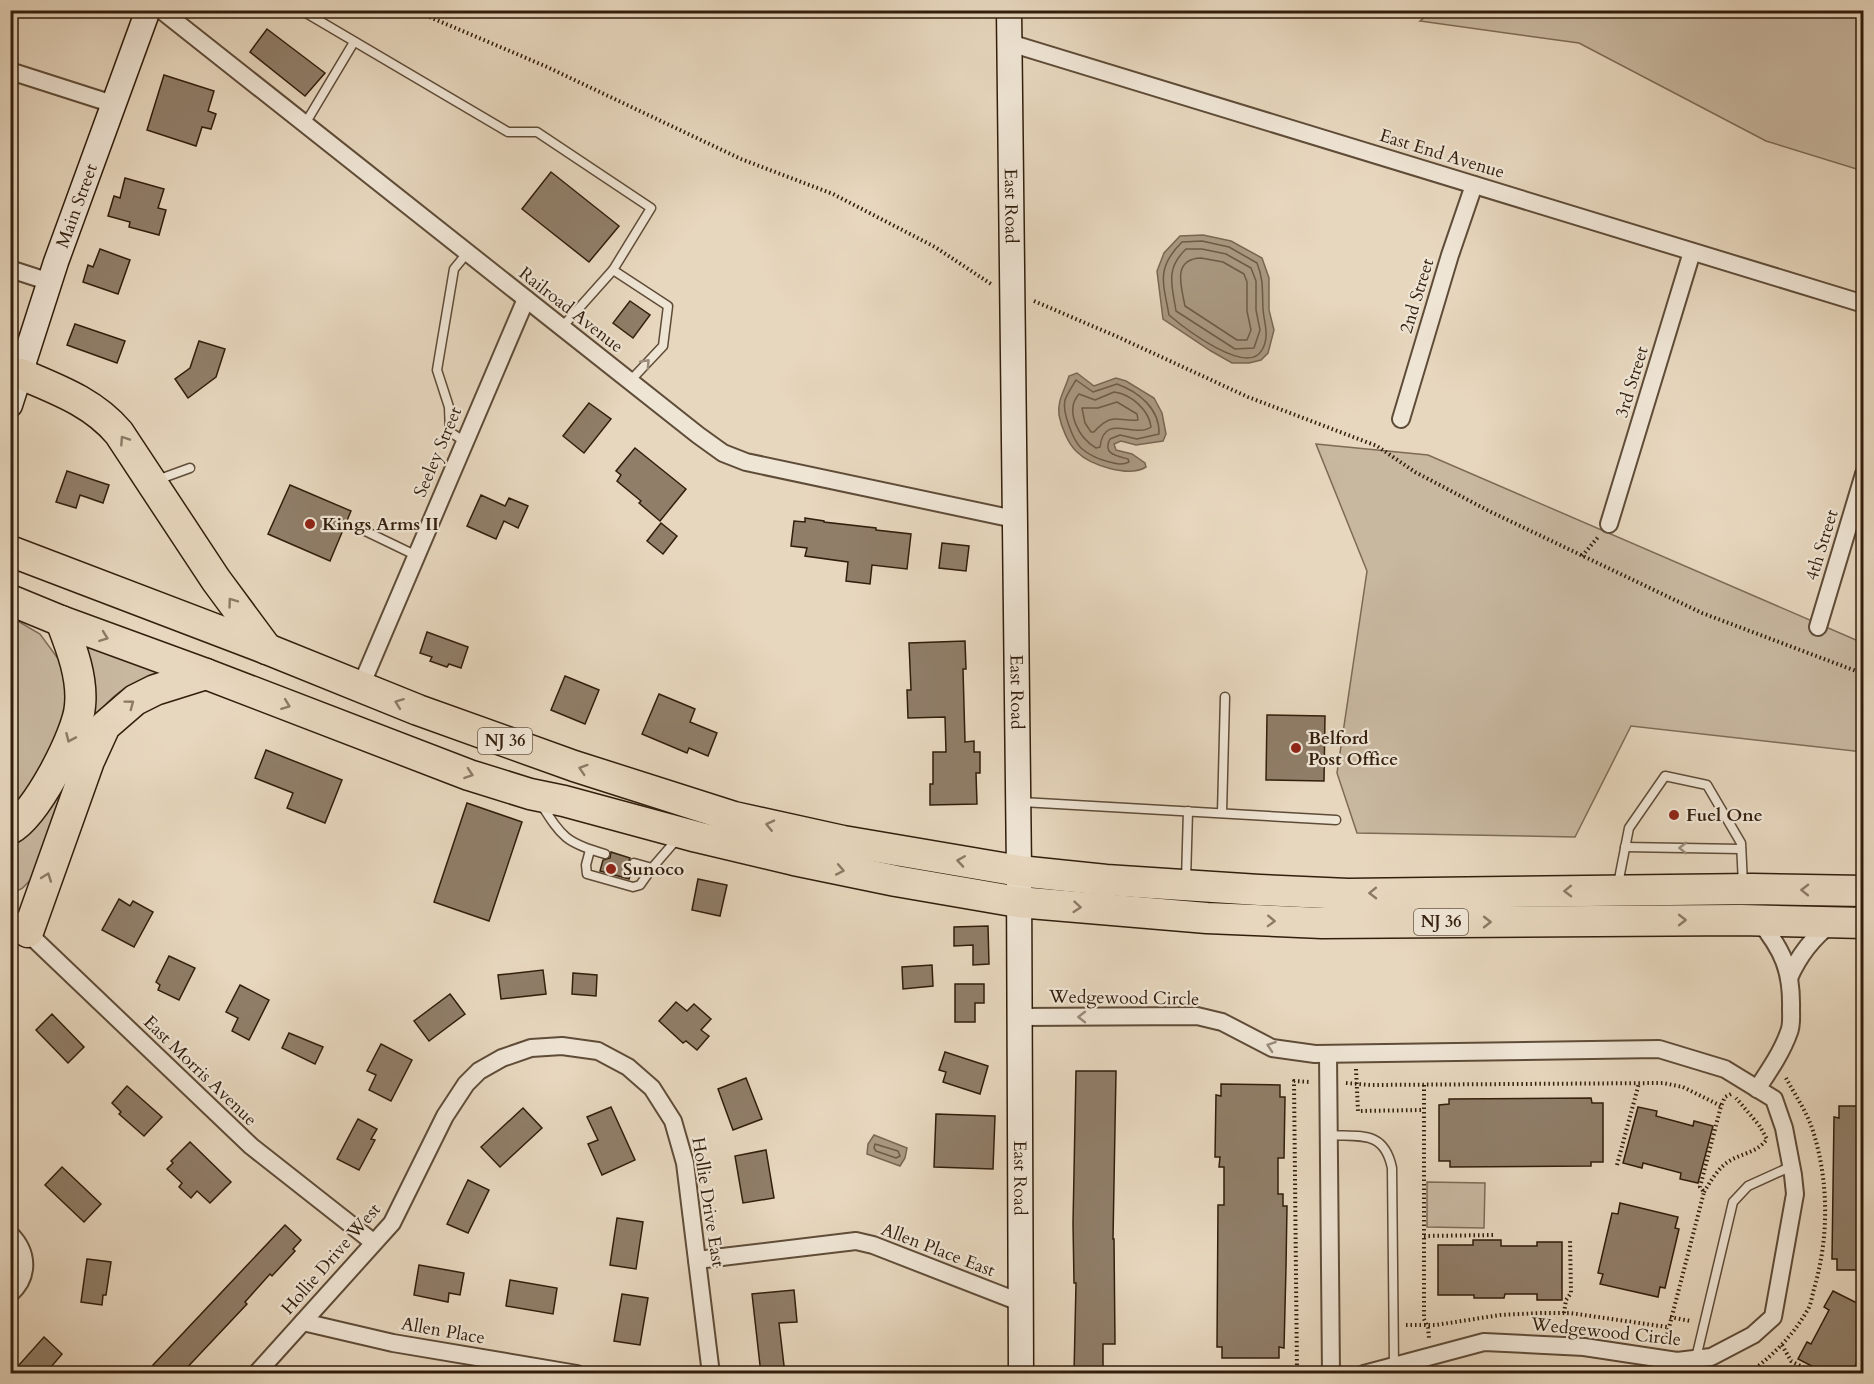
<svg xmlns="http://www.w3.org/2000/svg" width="1874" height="1384" font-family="Cardo,serif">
<rect width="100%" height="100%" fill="#e7d7be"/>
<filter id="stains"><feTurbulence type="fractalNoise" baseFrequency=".00333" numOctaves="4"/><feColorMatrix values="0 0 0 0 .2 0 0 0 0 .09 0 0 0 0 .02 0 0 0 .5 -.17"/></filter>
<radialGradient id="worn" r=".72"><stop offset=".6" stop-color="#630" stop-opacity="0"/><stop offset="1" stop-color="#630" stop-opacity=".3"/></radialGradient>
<g fill="#c8b8a0" stroke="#7d6b56" stroke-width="1.5">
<path d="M 1432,11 L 1863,11 L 1863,171 L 1766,141 L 1579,43 L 1420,21 Z"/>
<path d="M 1316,444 L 1428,455 L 1863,643 L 1863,752 L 1631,726 L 1575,837 L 1357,833 L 1337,773 L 1367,571 Z"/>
<path d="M 11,617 L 40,634 L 62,664 L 68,681 L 68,718 L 28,794 L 11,808 Z"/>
<path d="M 91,648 L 164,674 C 126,687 116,688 92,722 L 86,649 Z"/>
<path d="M 75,762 L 31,879 C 25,886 21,892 11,891 L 11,849 Z"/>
<path d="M 1427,1182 L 1485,1183 L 1484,1228 L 1427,1227 Z"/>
</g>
<g fill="#a99881" stroke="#796752" stroke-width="1.5">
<path d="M 1203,235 L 1231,241 L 1262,258 L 1269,278 L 1269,310 L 1274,330 L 1268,353 L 1261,360 L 1249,363 L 1232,363 L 1211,351 L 1163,319 L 1157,271 L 1164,253 L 1180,236 Z"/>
<path d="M 1077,373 L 1094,386 L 1116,378 L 1126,381 L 1154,398 L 1162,413 L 1166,434 L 1163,441 L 1136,445 L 1121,441 L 1114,444 L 1116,450 L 1132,454 L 1145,463 L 1146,467 C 1129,478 1090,465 1077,452 C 1068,444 1061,426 1059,415 C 1057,400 1065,390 1069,376 Z"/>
<path d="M 874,1135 L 907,1148 L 905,1158 L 900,1166 L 867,1154 L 868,1144 Z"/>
</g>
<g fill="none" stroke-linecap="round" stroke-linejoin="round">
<g stroke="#6e5b46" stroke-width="1.5">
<path d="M 1202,241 L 1229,247 L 1257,263 C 1264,281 1262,290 1263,309 C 1264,323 1270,336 1262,350 C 1247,377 1183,327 1169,315 C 1163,282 1156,268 1182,242 Z"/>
<path d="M 1202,249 L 1226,254 L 1251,268 L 1256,281 L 1256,310 L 1260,330 L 1254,348 L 1235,349 L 1176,311 C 1172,285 1165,269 1186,249 Z"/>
<path d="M 1201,258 L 1223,262 L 1244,274 L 1247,282 L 1247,311 L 1251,330 L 1247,340 L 1237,340 L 1185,306 C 1181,286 1172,259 1201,258 Z"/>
<path d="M 1076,380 L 1093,392 L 1117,384 C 1139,392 1160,409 1159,434 L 1137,439 L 1120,435 L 1110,439 C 1102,454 1117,456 1128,459 L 1129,462 C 1121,466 1114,463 1106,461 C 1098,459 1088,454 1081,448 C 1073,440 1062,412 1065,400 C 1067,394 1073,385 1076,380 Z"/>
<path d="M 1114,392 C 1131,394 1149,410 1151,427 C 1134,439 1104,412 1100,447 L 1096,448 C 1079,438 1064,411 1079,394 L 1095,400 Z"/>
<path d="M 1117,402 L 1137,414 L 1138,420 C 1118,422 1113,411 1094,432 L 1091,432 L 1085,423 L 1082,408 L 1098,408 Z"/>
<path d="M 875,1144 L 898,1151 L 900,1156 L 896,1158 L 876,1151 L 874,1148 Z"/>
</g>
</g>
<g fill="#907e69" stroke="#321e0c" stroke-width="1.5">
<path d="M 267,29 L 325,73 L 305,96 L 250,52 Z"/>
<path d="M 164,75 L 214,91 L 208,111 L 216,114 L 211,129 L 202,127 L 196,146 L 147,130 Z"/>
<path d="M 551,172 L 619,226 L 589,262 L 522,209 Z"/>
<path d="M 125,178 L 164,189 L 158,208 L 166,210 L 159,235 L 129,227 L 130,222 L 108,216 L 114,196 L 120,198 Z"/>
<path d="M 100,249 L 130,260 L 118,294 L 83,282 L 88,265 L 93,267 Z"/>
<path d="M 630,301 L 650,315 L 633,338 L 613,323 Z"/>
<path d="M 75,324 L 125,341 L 117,363 L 67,345 Z"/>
<path d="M 199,341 L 225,349 L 216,377 L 188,398 L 175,379 L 190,368 Z"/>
<path d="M 589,403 L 611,419 L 584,453 L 563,436 Z"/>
<path d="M 635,448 L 686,489 L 660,521 L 639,503 L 641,501 L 617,481 L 621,475 L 616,471 Z"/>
<path d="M 67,471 L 109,485 L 103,503 L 80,495 L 76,508 L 56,502 Z"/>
<path d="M 290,485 L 351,511 L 330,561 L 268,534 Z"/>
<path d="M 481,495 L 505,506 L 509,498 L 528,506 L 518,528 L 504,521 L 496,539 L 467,526 Z"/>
<path d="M 805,518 L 824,521 L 824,522 L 876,528 L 876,530 L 911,534 L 907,569 L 872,565 L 870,584 L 846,581 L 848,562 L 805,556 L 807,548 L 791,546 L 794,521 L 805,522 Z"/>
<path d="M 661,523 L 677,536 L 663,554 L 647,541 Z"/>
<path d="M 942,543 L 969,546 L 966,571 L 939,568 Z"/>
<path d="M 427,632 L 468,647 L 461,668 L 449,664 L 447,667 L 430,661 L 432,657 L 420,653 Z"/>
<path d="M 965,641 L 966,669 L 963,669 L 965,742 L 974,741 L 974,752 L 980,752 L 980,773 L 976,773 L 977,804 L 930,805 L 930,784 L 933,784 L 933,752 L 946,752 L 945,717 L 908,718 L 907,690 L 911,690 L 909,643 Z"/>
<path d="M 565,676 L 599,690 L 585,724 L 551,710 Z"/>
<path d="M 659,694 L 695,709 L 690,722 L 717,733 L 708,756 L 689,748 L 687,753 L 642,734 Z"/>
<path d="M 1267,715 L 1325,716 L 1324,781 L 1266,780 Z"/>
<path d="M 266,750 L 342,780 L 325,823 L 287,808 L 293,793 L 255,778 Z"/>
<path d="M 467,803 L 522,822 L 489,921 L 434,902 Z"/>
<path d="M 611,852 L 630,858 L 628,864 L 632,869 L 629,879 L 600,871 L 603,860 L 610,858 Z"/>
<path d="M 698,879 L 727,885 L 720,916 L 692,910 Z"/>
<path d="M 119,899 L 130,906 L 133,901 L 153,912 L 134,947 L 102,930 Z"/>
<path d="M 988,926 L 989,964 L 973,965 L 973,945 L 954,946 L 954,927 Z"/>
<path d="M 169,956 L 195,968 L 179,1000 L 158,990 L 160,985 L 156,982 Z"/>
<path d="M 932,965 L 933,986 L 903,989 L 902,967 Z"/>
<path d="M 543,970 L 546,994 L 501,999 L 498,975 Z"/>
<path d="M 573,973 L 597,975 L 596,996 L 572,994 Z"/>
<path d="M 955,984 L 984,984 L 984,1003 L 975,1003 L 975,1022 L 955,1022 Z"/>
<path d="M 240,985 L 269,1000 L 249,1040 L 232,1031 L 238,1018 L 226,1012 Z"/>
<path d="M 450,994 L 465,1014 L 429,1041 L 414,1021 Z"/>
<path d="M 676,1002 L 687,1011 L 694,1004 L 711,1019 L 701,1030 L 709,1036 L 697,1050 L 686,1041 L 683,1043 L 659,1021 Z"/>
<path d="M 52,1014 L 84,1047 L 68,1063 L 36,1030 Z"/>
<path d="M 289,1033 L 323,1047 L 315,1064 L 282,1048 Z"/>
<path d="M 381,1044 L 412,1060 L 391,1101 L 369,1090 L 376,1075 L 367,1071 Z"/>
<path d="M 945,1052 L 988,1066 L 980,1094 L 943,1082 L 946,1072 L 939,1070 Z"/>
<path d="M 1076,1071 L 1116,1071 L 1113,1239 L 1114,1239 L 1115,1344 L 1103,1344 L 1103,1374 L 1074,1374 L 1076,1283 L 1074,1283 L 1073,1223 Z"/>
<path d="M 746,1078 L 762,1119 L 733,1130 L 718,1089 Z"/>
<path d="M 1221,1084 L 1280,1085 L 1280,1097 L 1285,1097 L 1284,1158 L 1278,1158 L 1278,1194 L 1283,1194 L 1283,1206 L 1287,1206 L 1286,1267 L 1284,1348 L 1279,1347 L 1279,1358 L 1222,1358 L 1222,1347 L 1217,1347 L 1218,1205 L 1224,1205 L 1224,1167 L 1219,1167 L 1220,1157 L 1215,1157 L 1216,1095 L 1221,1096 Z"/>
<path d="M 127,1086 L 162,1117 L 144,1136 L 119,1114 L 121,1112 L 112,1103 Z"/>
<path d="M 1591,1098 L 1592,1103 L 1603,1103 L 1603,1162 L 1591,1162 L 1591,1166 L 1450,1167 L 1450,1161 L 1439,1161 L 1439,1105 L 1449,1104 L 1449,1099 Z"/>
<path d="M 1839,1106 L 1863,1106 L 1863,1270 L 1837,1270 L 1837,1259 L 1832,1259 L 1834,1117 L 1839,1118 Z"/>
<path d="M 611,1107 L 635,1160 L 602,1175 L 588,1144 L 598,1140 L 587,1117 Z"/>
<path d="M 1638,1107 L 1657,1111 L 1656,1116 L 1693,1126 L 1694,1121 L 1713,1126 L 1698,1183 L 1680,1179 L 1681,1173 L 1643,1163 L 1642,1168 L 1623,1163 Z"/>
<path d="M 523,1108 L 542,1128 L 500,1167 L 481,1147 Z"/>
<path d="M 936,1114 L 995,1116 L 993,1169 L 934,1167 Z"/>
<path d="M 358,1119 L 377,1129 L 371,1139 L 375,1140 L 359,1170 L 337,1159 Z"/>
<path d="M 190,1142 L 231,1182 L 210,1203 L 197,1191 L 191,1198 L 179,1187 L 182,1183 L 167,1169 L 173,1163 L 171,1161 Z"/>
<path d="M 766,1150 L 774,1198 L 743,1203 L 735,1156 Z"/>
<path d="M 62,1167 L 101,1204 L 84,1222 L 45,1185 Z"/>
<path d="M 468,1180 L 489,1190 L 468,1233 L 447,1224 Z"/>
<path d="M 1620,1203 L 1678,1217 L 1675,1228 L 1679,1229 L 1665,1288 L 1660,1287 L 1658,1297 L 1600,1284 L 1603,1274 L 1598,1273 L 1612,1213 L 1618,1214 Z"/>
<path d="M 617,1218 L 643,1222 L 636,1269 L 610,1265 Z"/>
<path d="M 285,1225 L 301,1240 L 293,1249 L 295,1251 L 272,1276 L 270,1274 L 245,1302 L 247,1304 L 181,1374 L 162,1374 L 153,1365 Z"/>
<path d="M 1473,1240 L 1501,1240 L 1501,1246 L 1537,1246 L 1537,1242 L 1562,1242 L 1562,1300 L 1537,1300 L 1537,1294 L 1505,1294 L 1504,1298 L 1474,1298 L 1474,1295 L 1438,1295 L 1438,1245 L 1473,1245 Z"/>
<path d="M 87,1259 L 111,1262 L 106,1295 L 103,1295 L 102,1305 L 81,1302 Z"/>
<path d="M 419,1265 L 464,1273 L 460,1295 L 449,1293 L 448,1302 L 414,1295 Z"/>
<path d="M 510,1280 L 557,1288 L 553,1314 L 506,1306 Z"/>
<path d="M 794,1290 L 797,1322 L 779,1323 L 785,1374 L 761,1374 L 752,1294 Z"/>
<path d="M 1833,1291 L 1863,1306 L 1863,1350 L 1851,1374 L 1827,1374 L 1798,1359 L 1807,1342 L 1811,1344 L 1829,1310 L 1824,1307 Z"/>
<path d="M 622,1294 L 648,1298 L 640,1345 L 614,1341 Z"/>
<path d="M 44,1337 L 62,1354 L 45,1374 L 11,1374 Z"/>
</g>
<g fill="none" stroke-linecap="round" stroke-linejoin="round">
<g stroke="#5f4c38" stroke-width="11">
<g id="lane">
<path d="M 301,10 L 508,132 L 537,132 L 651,208 L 613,270"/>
<path d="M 305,124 L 354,42"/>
<path d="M 563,326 L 613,270 L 668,306 L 663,346 L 630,381"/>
<path d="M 464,441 L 450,432 L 449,407 L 437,370 L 454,269 L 468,252"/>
<path d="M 157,480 L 190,468"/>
<path d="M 361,529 L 415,555"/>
<path d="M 1022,802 L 1336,820"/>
<path d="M 541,804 C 562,837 566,843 605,854"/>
<path d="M 1222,813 L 1225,697"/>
<path d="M 1625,847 L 1741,849"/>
<path d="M 590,850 L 586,865 L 587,874 L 633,887 L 640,885 L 652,868"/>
<path d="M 634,863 L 652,868 L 677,839"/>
<path d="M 1186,880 L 1188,811"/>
<path d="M 1618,884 L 1629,828 L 1665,776 L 1707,785 L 1741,843 L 1743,884"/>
<path d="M 1329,1135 C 1361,1137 1384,1130 1392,1168 L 1394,1366"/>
<path d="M 1696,1358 L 1733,1202 L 1748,1186 L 1792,1166"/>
</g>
</g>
<g stroke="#5f4c38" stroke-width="20">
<g id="street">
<path d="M 161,10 L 698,435 L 723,453 L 746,462 L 1014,519"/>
<path d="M 1010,43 L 1864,304"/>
<path d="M 10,71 L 113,104"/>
<path d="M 10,269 L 50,282"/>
<path d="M 1401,419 L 1450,255 L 1474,185"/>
<path d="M 1609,524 L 1692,252"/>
<path d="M 1818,627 L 1864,474"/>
<path d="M 360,688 L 526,299"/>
<path d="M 10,916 L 251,1146 L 373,1242"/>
<path d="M 1789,978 C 1799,955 1812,938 1832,923"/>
<path d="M 1019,1017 L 1197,1016 L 1222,1022 L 1272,1048 L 1315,1054 L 1659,1049 L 1725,1069 L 1774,1099 L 1784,1128 L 1793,1175 L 1795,1194 L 1773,1317 L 1753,1335 L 1711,1357 L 1677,1361 L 1584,1347 L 1484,1342 L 1364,1374"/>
<path d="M 1328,1054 L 1331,1374"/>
<path d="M 1757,1089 C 1769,1071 1782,1052 1789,1032 C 1792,1025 1791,1017 1791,1009 C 1792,971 1783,950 1759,921"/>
<path d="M 10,1234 C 28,1252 30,1276 10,1294"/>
<path d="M 697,1260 L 856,1241 L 873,1245 L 1022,1303"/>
<path d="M 303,1322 L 393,1343 L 577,1374"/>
<path d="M 256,1374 L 392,1223 L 445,1116 L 466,1084 L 479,1071 L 502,1058 L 531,1048 L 562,1046 L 598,1051 L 628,1067 L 652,1088 L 673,1121 L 685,1163 L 711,1374"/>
</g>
</g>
<g stroke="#321e0c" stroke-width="27">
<g id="secondary">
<path id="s1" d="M 1009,10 L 1019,871 L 1021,1374"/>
<path id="s2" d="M 10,405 L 56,262 L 148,10"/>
</g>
</g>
<g stroke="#321e0c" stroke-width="33">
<g id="highway">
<path d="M 21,374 C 56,389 93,402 119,433 L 216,580 L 267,649"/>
<path d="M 10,551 L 267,649 L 418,710 L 574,766 L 734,817 L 843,841 L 1019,871 L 1106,880 L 1259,890 L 1348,894 L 1752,889 L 1864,891"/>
<path d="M 10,600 L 61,621 L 206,674 L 469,775 L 530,794 L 564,801 L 697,837 L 794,860 L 896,881 L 1018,902 L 1207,918 L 1322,923 L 1741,920 L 1864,923"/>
<path d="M 10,829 C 35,816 78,735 80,706 C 83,677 71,647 61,621"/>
<path d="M 28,932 L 89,761 L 105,726 L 135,700 L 155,690 L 206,674"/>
</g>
</g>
<g stroke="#321e0c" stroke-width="4" stroke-dasharray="1.5 3" stroke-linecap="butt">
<path d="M 413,10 L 545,66 L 741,159 L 833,194 L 935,247 L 991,284"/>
<path d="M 1034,301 L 1118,337 L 1248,397 L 1377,446 L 1415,472 L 1489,511 L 1702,613 L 1864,674"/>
<path d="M 1582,556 L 1599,536"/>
<path d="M 1356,1069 L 1358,1111 L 1424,1110"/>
<path d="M 1346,1083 L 1370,1085 L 1663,1083 L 1683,1087 L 1721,1106"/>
<path d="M 1424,1085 L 1424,1319 L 1428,1328 L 1429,1338"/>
<path d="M 1617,1165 L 1639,1083"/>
<path d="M 1704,1192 C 1710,1182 1716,1172 1725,1164 C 1739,1153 1756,1154 1767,1139 L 1759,1125 L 1736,1098"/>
<path d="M 1424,1236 L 1494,1235"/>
<path d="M 1564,1313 L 1566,1300 L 1571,1293 L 1570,1240"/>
<path d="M 1670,1317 L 1690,1321"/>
<path d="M 1406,1325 L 1436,1325 L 1500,1315 L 1541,1313 L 1570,1313 L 1667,1327"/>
<path d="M 1665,1343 L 1704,1192 L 1700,1187 L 1721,1106 L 1725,1097 L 1731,1094"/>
<path d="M 1782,1345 L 1791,1361 L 1816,1374"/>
<path d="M 1297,1374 L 1294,1081 L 1310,1082"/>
<path d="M 1748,1374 C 1772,1356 1792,1337 1807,1311 C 1811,1305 1812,1296 1814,1289 C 1829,1238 1829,1182 1813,1131 C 1807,1112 1795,1095 1786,1078"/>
</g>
<use href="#lane" stroke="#efe5d5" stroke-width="8"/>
<use href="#street" stroke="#efe5d5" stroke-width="16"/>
<use href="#secondary" stroke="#efe5d5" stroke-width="24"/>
<use href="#highway" stroke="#e7d7be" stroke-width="30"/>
</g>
<defs><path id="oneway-chevron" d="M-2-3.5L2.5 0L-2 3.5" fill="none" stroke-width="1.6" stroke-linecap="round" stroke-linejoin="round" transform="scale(1.5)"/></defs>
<g stroke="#9a8b7b">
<use href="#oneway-chevron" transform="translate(646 363) rotate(-47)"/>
<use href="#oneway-chevron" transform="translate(1683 848) rotate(-179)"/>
<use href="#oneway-chevron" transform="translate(1082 1017) rotate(180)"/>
<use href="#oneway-chevron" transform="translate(1271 1046) rotate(-161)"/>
</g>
<g stroke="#8c7a65">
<use href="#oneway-chevron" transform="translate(124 440) rotate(-124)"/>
<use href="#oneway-chevron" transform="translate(232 602) rotate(-126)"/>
<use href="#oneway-chevron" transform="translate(104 637) rotate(20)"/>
<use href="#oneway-chevron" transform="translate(399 703) rotate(-159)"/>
<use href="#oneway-chevron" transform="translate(130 704) rotate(-37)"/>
<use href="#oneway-chevron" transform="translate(286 705) rotate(21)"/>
<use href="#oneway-chevron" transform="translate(70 738) rotate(114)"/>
<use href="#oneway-chevron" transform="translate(583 769) rotate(-162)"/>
<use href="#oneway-chevron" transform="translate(469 774) rotate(19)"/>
<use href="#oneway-chevron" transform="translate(770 825) rotate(-167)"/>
<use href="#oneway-chevron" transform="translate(961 861) rotate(-171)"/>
<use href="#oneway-chevron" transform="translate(840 870) rotate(11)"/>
<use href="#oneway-chevron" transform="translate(47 877) rotate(-70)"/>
<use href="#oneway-chevron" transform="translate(1805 890) rotate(-179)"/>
<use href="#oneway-chevron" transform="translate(1568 891) rotate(179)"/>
<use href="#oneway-chevron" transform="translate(1373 893) rotate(179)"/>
<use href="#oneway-chevron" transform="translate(1077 907) rotate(5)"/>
<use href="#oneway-chevron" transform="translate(1682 920)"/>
<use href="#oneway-chevron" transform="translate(1271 921) rotate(2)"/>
<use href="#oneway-chevron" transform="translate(1487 922)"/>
</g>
<g fill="#8f2418" stroke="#efe5d5" stroke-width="2">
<circle cx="310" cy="524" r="6"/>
<circle cx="1296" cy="748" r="6"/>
<circle cx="1674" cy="815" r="6"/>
<circle cx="611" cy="869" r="6"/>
</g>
<g text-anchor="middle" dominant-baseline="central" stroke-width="4.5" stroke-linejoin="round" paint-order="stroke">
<g fill="#efe5d5" stroke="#6b5a48" stroke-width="1.5">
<rect x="478" y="728" width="54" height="26" rx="4.5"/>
<rect x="1414" y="909" width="54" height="26" rx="4.5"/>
</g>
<g font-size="16" font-weight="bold" fill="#321e0c">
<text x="505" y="741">NJ 36</text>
<text x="1441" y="922">NJ 36</text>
</g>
<g font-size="18" fill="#321e0c" stroke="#efe5d5">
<text transform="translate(1442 154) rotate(17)">East End Avenue</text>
<text stroke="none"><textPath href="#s1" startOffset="196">East Road</textPath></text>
<text stroke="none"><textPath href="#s2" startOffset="210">Main Street</textPath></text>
<text transform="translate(1417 296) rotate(-73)">2nd Street</text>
<text transform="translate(571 310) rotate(38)">Railroad Avenue</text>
<text transform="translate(1632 382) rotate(-73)">3rd Street</text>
<text transform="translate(438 452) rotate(-67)">Seeley Street</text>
<text transform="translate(1822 545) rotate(-73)">4th Street</text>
<text stroke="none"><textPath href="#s1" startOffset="682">East Road</textPath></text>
<text transform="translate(1124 998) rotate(1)">Wedgewood Circle</text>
<text transform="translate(200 1071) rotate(44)">East Morris Avenue</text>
<text stroke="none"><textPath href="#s1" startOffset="1168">East Road</textPath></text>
<text transform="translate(708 1202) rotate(81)">Hollie Drive East</text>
<text transform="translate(938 1250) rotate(21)">Allen Place East</text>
<text transform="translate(331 1259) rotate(-49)">Hollie Drive West</text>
<text transform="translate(443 1331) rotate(10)">Allen Place</text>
<text transform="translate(1606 1332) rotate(6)">Wedgewood Circle</text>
</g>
<g font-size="18" font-weight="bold" fill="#321e0c" stroke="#efe5d5" text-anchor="start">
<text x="322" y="524">Kings Arms II</text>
<text x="1308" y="738">Belford<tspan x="1308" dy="21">Post Office</tspan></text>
<text x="1686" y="815">Fuel One</text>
<text x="623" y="869">Sunoco</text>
</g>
</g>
<rect width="1874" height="1384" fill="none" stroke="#e7d7be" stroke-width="36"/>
<rect x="12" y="12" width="1850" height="1360" fill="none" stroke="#321e0c" stroke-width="3"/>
<rect x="18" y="18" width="1838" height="1348" fill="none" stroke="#321e0c" stroke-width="1.5"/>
<rect width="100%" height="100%" filter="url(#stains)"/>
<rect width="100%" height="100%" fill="url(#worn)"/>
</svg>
